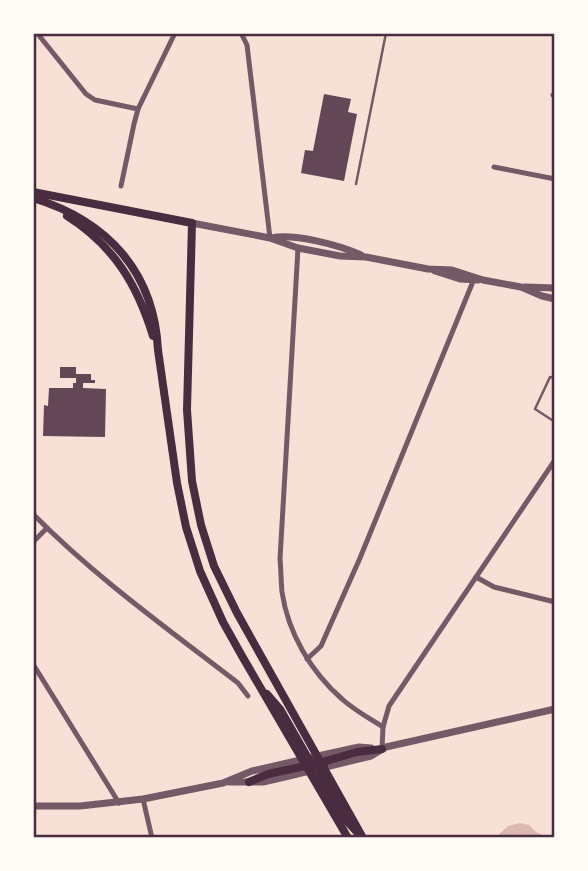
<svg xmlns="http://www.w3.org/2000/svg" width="588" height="871" font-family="Montserrat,sans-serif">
<rect width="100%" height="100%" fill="#f7e1d7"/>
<path fill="#dcb8b0" d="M 520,823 L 529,825 L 536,832 L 549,838 L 495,838 L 508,826 Z"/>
<g fill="#644757">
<path d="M 324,94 L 351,99 L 348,112 L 357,114 L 344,181 L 301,173 L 305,150 L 313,151 Z"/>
<path d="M 60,367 L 76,367 L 76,374 L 91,374 L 91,380 L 95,380 L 95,383 L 83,383 L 83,388 L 106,389 L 105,437 L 43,436 L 44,405 L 48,406 L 49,388 L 73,388 L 73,383 L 76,383 L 76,378 L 60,378 Z"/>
</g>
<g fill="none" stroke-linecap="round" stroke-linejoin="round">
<g stroke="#755966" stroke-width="2.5">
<path d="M 356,184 L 386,33"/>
<path d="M 555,378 L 550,377 L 535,409 L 555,422"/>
</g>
<g stroke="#755966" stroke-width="5">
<path d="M 37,33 L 86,94 L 95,100 L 138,109"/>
<path d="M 241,33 L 247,45 L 270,238"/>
<path d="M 553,95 L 555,95"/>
<path d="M 494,167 L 555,179"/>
<path d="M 121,186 L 134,124 L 138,109 L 175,33"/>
<path d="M 298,248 L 280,559 C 281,570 281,581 282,592 C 288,633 311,672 342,699 C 354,710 369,718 383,727"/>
<path d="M 33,514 C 95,577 168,629 238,683 L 248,696"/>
<path d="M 33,542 L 47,528"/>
<path d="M 476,577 L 494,587 L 555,602"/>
<path d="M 307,659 L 321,646 L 360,558 L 474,279"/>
<path d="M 33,664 L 119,803"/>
<path d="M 382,749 L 383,727 L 389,706 L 555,460"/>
<path d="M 143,799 L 152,838"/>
</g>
<g stroke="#755966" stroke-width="7">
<path d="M 192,223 L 270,238 L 298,248 L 340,256 L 366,257 L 428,269 L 452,270 L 483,280 L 521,287 L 542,296 L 555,299"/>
<path d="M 271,238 C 294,233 339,245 361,255"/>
<path d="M 435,271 L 460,279 L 478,280"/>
<path d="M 525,287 L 555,288"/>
<path d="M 229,782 L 263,782 L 285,777 L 371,756 L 386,747 L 555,709"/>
<path d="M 33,806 L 80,806 L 143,799 L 223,783 L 252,771 L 318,756 L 359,747 L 371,748"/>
</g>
<g stroke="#4a2c40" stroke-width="8">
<path d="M 33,192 L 192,223 L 187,410 L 192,481 L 201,525 L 214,566 L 237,613 L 363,838"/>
<path d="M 33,198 C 108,221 154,272 158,350 L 177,483 L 186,527 L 200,571 L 223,622 L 242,656 L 348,838"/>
<path d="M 67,216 C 114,246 137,284 153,336"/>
<path d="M 267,694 L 280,709 L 308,758 L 315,765 L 324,767"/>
<path d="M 319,763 L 357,752 L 382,749"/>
<path d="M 311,764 L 317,769 L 343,817 L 356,831"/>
<path d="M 249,782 L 268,774 L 310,765"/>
</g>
</g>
<rect width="588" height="871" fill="none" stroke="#fffaf5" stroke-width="70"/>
<rect x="35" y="35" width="518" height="801" fill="none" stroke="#4a2c40" stroke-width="2.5"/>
</svg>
